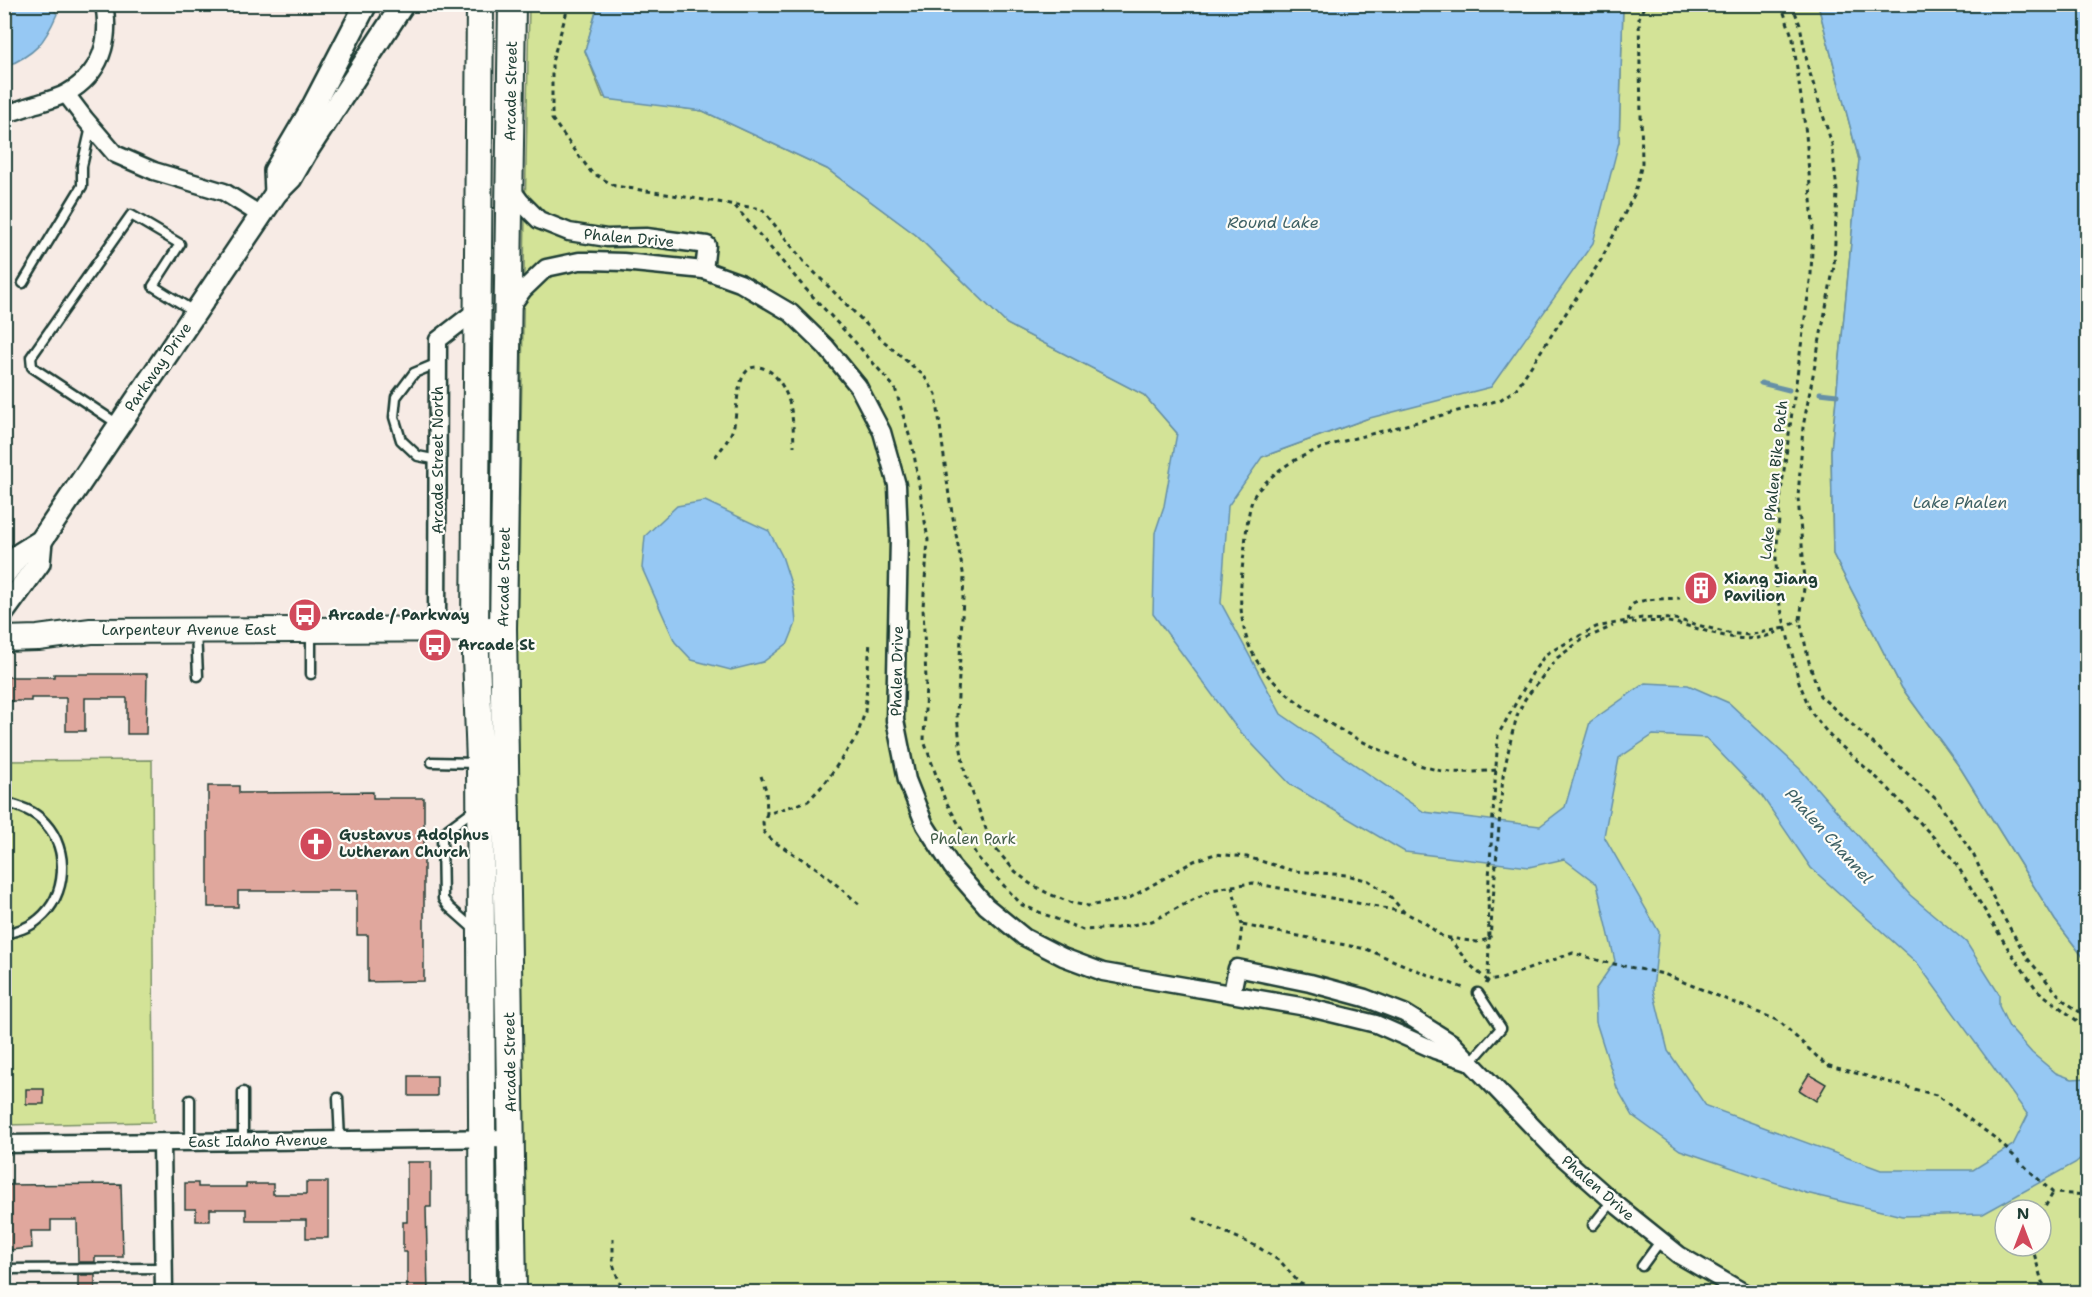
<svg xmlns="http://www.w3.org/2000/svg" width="2092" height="1297" font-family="'Shantell Sans',sans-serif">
<rect width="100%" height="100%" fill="#f7ebe5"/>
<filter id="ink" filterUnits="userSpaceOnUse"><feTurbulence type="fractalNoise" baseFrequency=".0167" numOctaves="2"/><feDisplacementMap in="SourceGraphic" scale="12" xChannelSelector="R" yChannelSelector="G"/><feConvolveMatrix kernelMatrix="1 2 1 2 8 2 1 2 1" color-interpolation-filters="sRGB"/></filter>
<g filter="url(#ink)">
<g fill="#d3e397" stroke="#799066" stroke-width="1.5" fill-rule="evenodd">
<path d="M 529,5 L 598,5 L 585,51 L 603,97 L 703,111 L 827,169 L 916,235 L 1007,324 L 1144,395 L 1177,433 L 1262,457 L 1366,419 L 1619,142 L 1623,5 L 1818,5 L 1859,160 L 1831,451 L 1833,554 L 1902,688 L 1961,769 L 2055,920 L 2087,962 L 2087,1292 L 524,1292 L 517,641 ZM 2005,1210 L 2041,1210 L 2041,1246 L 2005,1246 Z"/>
<path d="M 152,760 L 154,1122 L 5,1125 L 4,761 Z"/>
</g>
<g fill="#96c8f3" stroke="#6690a7" stroke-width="1.5" fill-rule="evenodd">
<path d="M 5,4 L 51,5 L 57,14 C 44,44 35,54 5,67 Z"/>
<path d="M 598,4 L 1623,5 L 1619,142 L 1593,243 L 1491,387 L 1366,419 L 1262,457 L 1228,506 L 1221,603 L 1281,714 L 1424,812 L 1540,826 L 1565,807 L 1590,722 L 1645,683 L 1688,685 L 1729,703 L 1800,769 L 1910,895 L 1966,942 L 1999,994 L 1999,1006 L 2009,1027 L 2032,1053 L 2056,1073 L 2072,1079 L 2087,1078 L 2087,1153 L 2075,1163 L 1983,1214 L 1902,1216 L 1806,1193 L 1680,1150 L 1633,1116 L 1617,1088 L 1596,1022 L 1595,990 L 1615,961 L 1597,884 L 1564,859 L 1529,867 L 1405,852 L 1291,785 L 1236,727 L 1153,614 L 1155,533 L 1164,506 L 1177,433 L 1144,395 L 1007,324 L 916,235 L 827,169 L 703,111 L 606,99 L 585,51 ZM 1653,735 L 1706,738 L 1762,796 L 1811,868 L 1918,964 L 2028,1115 L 2013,1145 L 1973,1170 L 1881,1170 L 1706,1106 L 1668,1051 L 1653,990 L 1659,932 L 1604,836 L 1619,758 Z"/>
<path d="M 1818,5 L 2087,5 L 2087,962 L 2055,920 L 1961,769 L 1902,688 L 1833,554 L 1831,451 L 1859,160 Z"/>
<path d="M 705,501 L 769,531 L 782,556 L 793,590 L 796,623 L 788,643 L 763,662 L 731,670 L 692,660 L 675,642 L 642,568 L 645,536 L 677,506 Z"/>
</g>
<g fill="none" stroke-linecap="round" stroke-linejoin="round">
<g stroke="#6690a7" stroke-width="5">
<path d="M 1761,383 L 1789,390"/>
<path d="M 1820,393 L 1837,395"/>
</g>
</g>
<g fill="#e0a79d" stroke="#1f3d34" stroke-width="1.5">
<path d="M 1710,577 L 1713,597 L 1692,600 L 1689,579 Z"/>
<path d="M 54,674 L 147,674 L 146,734 L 127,734 L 127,698 L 85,698 L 85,731 L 66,731 L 66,698 L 31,698 L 31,701 L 8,701 L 8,677 L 54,677 Z"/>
<path d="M 208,786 L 239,786 L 239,793 L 373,792 L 373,798 L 424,798 L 424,981 L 368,982 L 368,935 L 357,935 L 357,891 L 238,891 L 238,907 L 208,907 Z"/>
<path d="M 1809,1074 L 1826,1084 L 1816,1101 L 1799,1090 Z"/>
<rect x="409" y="1076" width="28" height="20"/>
<rect x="26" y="1089" width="18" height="15"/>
<path d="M 407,1162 L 431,1162 L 431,1207 L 426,1207 L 428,1293 L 407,1293 L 407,1252 L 403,1252 L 403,1222 L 407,1222 Z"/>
<path d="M 306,1182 L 328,1182 L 328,1238 L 306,1238 L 306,1220 L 246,1220 L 246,1209 L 210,1209 L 210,1221 L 196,1221 L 196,1209 L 185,1209 L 185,1183 L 198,1183 L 198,1187 L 246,1187 L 246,1184 L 273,1184 L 273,1194 L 306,1194 Z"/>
<path d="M 121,1184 L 123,1257 L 95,1257 L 95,1262 L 78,1262 L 77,1220 L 51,1220 L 51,1231 L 31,1231 L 32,1248 L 9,1250 L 9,1222 L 4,1222 L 4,1185 Z"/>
<rect x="78" y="1275" width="17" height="18"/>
</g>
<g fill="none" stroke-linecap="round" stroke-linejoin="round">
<g stroke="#1f3d34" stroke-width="13">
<g id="service">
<path d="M 23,283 L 82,186 L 82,166 L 91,127"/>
<path d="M 118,424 L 32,367 L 31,357 L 131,215 L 180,244 L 153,286 L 195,312"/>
<path d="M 438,460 L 418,456 L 401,440 L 394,417 L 396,397 L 414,373 L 438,363"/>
<path d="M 196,631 L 198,676"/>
<path d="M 311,633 L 311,674"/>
<path d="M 432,762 L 476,763"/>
<path d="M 4,802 C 19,806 35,811 45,823 C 70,850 67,896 39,919 C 29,928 17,931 4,934"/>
<path d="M 475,809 L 448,829 L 442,836 L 443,899 L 449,907 L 476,931"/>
<path d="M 1471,1062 L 1501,1028 L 1478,993"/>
<path d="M 338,1098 L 340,1140"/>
<path d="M 190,1100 L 190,1142"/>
<path d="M 243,1141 L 243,1092"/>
<path d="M 1593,1225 L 1612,1201"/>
<path d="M 1642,1266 L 1661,1240"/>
<path d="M 4,1269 L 164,1268"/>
</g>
</g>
<g stroke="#1f3d34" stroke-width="21">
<g id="minor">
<path d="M 66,94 L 85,119 L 115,154 L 154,171 L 224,192 L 262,216"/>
<path d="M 4,114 C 15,112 26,107 36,104 C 46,101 58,98 67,93 C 101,74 111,41 104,4"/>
<path d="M 509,186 L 521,202 L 539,220 L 569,232 L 607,238 L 646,237 L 707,245 L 704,270"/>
<path d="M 509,309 L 523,290 L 546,268 L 579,261 L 591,261 L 623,262 L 704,270 L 740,283 L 791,313 L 826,347 L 858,386 L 882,432 L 897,485 L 899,539 L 895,720 L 907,780 L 925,825 L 952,867 L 986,906 L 1024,937 L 1063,957 L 1103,972 L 1306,1007 L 1376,1024 L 1435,1050 L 1471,1062"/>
<path d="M 437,630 L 438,340 L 478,309"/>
<path d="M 1232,993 L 1237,968 L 1310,983 L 1365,998 L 1404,1013 L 1452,1043 L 1558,1153 L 1618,1206 L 1679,1255 L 1743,1292"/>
<path d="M 162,1143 L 164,1292"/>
<path d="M 4,1144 L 512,1138"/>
</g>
</g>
<g stroke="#1f3d34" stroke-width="26">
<g id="tertiary">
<path d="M 276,193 L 275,171 L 312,108 L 366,4"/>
<path d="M 4,575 L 20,554 L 41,541 L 276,193 L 291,178 L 306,152 L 403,4"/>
<path d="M 4,611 L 39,563 L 41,541"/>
</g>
</g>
<g stroke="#1f3d34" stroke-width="28">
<path id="secondary" d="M 4,639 L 38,638 L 91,631 L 503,629"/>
</g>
<g stroke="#1f3d34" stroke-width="30">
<g id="primary">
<path d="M 480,4 L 475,629 L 480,763 L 483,1292"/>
<path d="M 512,4 L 503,629 L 513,1292"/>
</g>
</g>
<g stroke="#1f3d34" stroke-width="3" stroke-dasharray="4.5 4.5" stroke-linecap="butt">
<path d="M 569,4 L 552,62 L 552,119 L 591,172 L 615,186 L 762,209 L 805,263 L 879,337 L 924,376 L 936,394 L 949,496 L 964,578 L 957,715 L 960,744 L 965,773 L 992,845 L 1015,871 L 1029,883 L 1049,894 L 1072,903 L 1088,906 L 1128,899 L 1194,861 L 1215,854 L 1247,857 L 1294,871 L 1347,875 L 1369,881 L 1387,893 L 1404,912 L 1425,923 L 1443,937 L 1477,942 L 1489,939 L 1488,894 L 1498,735 L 1533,672 L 1546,654 L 1596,627 L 1642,618 L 1675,619 L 1728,633 L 1748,635 L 1785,628"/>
<path d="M 1781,4 L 1793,39 L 1806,134 L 1813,225 L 1811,274 L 1781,492 L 1776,558 L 1777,593 L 1799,682 L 1811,712 L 1830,736 L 1885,785 L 1952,857 L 2009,950 L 2037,990 L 2088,1029"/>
<path d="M 1792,4 L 1800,25 L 1808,67 L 1832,144 L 1837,191 L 1834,266 L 1803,427 L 1798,498 L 1805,580 L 1800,620 L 1809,662 L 1820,696 L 1936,799 L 1974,856 L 1998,908 L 2028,959 L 2063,1000 L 2088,1018"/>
<path d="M 735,206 L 803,286 L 855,342 L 895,388 L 913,448 L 928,540 L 923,607 L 926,680 L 924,741 L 945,800 L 978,858 L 1022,905 L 1083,930 L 1117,928 L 1152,921 L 1212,890 L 1232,886 L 1242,925"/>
<path d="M 715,457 C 723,447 731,437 734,425 C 738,409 735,364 759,367 C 765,368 772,372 775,376 C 793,396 793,421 794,446"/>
<path d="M 1629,621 C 1628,617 1628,610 1631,606 C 1636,598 1670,599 1680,598"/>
<path d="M 1623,624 C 1640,622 1657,620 1674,623 C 1708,629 1743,649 1777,632"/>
<path d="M 1783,629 L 1800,620"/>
<path d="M 1496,770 C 1476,772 1457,774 1437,770 C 1381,756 1288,709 1257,661 C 1237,629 1239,590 1244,554 C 1246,538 1247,511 1254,496 C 1256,492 1262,486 1266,482 C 1299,448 1350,440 1394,428 C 1429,419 1464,409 1500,400 L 1516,389 L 1601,260 L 1635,193 L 1642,163 L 1639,18 L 1645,4"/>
<path d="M 761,776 L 766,790 L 767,814"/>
<path d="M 1232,886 L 1253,883 L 1404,912"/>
<path d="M 859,904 L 818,869 L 773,841 L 764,832 L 763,822 L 767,814 L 808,801 L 825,783 L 857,736 L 865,712 L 870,641"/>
<path d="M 1449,938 L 1468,963 L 1488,981 L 1501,979 L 1573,953 L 1604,962 L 1664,974 L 1779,1021 L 1826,1065 L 1936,1095 L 1995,1138 L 2053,1193 L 2088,1195"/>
<path d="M 1239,951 L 1242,925 L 1366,949 L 1426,974 L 1466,989"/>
<path d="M 1486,984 L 1488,981 L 1489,939 L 1490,938 L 1503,776 L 1512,734 L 1518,713 L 1525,699 L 1557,658 L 1582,640 L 1613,626"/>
<path d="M 2041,1214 L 2053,1193"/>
<path d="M 1194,1218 L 1258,1247 L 1281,1262 L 1299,1283 L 1318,1292"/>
<path d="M 613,1238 L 613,1264 L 623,1292"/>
<path d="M 2032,1246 L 2042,1282 L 2049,1292"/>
</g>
<use href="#service" stroke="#fdfcf7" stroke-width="8"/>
<use href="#minor" stroke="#fdfcf7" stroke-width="16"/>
<use href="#tertiary" stroke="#fdfcf7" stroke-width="21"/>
<use href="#secondary" stroke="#fdfcf7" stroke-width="24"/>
<use href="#primary" stroke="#fdfcf7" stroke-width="26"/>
</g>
</g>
<defs>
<g id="building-disc" transform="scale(1.725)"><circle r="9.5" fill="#d1495b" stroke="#fdfcf7"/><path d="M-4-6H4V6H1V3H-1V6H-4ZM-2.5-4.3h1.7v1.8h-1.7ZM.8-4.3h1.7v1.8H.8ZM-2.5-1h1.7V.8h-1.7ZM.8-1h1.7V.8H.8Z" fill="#fff"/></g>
<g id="bus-disc" transform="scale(1.725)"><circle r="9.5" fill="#d1495b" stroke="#fdfcf7"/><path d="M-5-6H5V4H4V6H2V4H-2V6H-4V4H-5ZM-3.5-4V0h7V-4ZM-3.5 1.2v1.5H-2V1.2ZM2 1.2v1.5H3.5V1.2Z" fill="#fff"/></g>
<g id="church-disc" transform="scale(1.725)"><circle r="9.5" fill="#d1495b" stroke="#fdfcf7"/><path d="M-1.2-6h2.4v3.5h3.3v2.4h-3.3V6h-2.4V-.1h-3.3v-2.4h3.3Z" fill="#fff"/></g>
</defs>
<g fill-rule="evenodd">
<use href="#building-disc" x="1701" y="588"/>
<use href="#bus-disc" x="305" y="615"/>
<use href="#bus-disc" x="435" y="645"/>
<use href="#church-disc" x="316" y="844"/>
</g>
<g text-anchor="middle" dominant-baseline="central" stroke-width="4.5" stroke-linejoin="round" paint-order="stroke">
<g font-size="15" fill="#1f3d34" stroke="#fdfcf7">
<text transform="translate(511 91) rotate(-89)">Arcade Street</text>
<text transform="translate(629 238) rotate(5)">Phalen Drive</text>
<text transform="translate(158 367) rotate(-55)">Parkway Drive</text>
<text transform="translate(438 460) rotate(-90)">Arcade Street North</text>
<text transform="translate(1774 480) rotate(-84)">Lake Phalen Bike Path</text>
<text transform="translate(504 577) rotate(-89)">Arcade Street</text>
<text x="189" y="630">Larpenteur Avenue East</text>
<text transform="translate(897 671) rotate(-89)">Phalen Drive</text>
<text transform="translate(510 1062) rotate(-91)">Arcade Street</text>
<text transform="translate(258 1141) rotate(-1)">East Idaho Avenue</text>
<text transform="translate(1598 1188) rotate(41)">Phalen Drive</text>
</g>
<g font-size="15" font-weight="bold" fill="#1f3d34" stroke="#fdfcf7" text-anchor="start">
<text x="1724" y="579">Xiang Jiang<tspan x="1724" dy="17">Pavilion</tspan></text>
<text x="328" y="615">Arcade / Parkway</text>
<text x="458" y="645">Arcade St</text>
<text x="339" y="835">Gustavus Adolphus<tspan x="339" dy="17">Lutheran Church</tspan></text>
</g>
<g font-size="15" fill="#435e48" stroke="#fdfcf7">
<text x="973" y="839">Phalen Park</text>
</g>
<g font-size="16" font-style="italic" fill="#3d6064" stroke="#fdfcf7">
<text x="1273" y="222">Round Lake</text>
<text x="1960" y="502">Lake Phalen</text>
<text transform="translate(1829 836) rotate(48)">Phalen Channel</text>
</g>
</g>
<rect width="2092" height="1297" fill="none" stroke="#fdfcf7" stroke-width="24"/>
<rect x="12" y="12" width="2068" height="1273" fill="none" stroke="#1f3d34" stroke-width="2" filter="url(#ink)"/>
<g transform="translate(2023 1228)"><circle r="28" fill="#fdfcf7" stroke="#a4b0a9" stroke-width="1.5"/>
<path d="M0-4.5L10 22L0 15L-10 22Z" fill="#d1495b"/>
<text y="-9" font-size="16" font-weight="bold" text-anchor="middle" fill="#1f3d34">N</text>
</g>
</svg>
